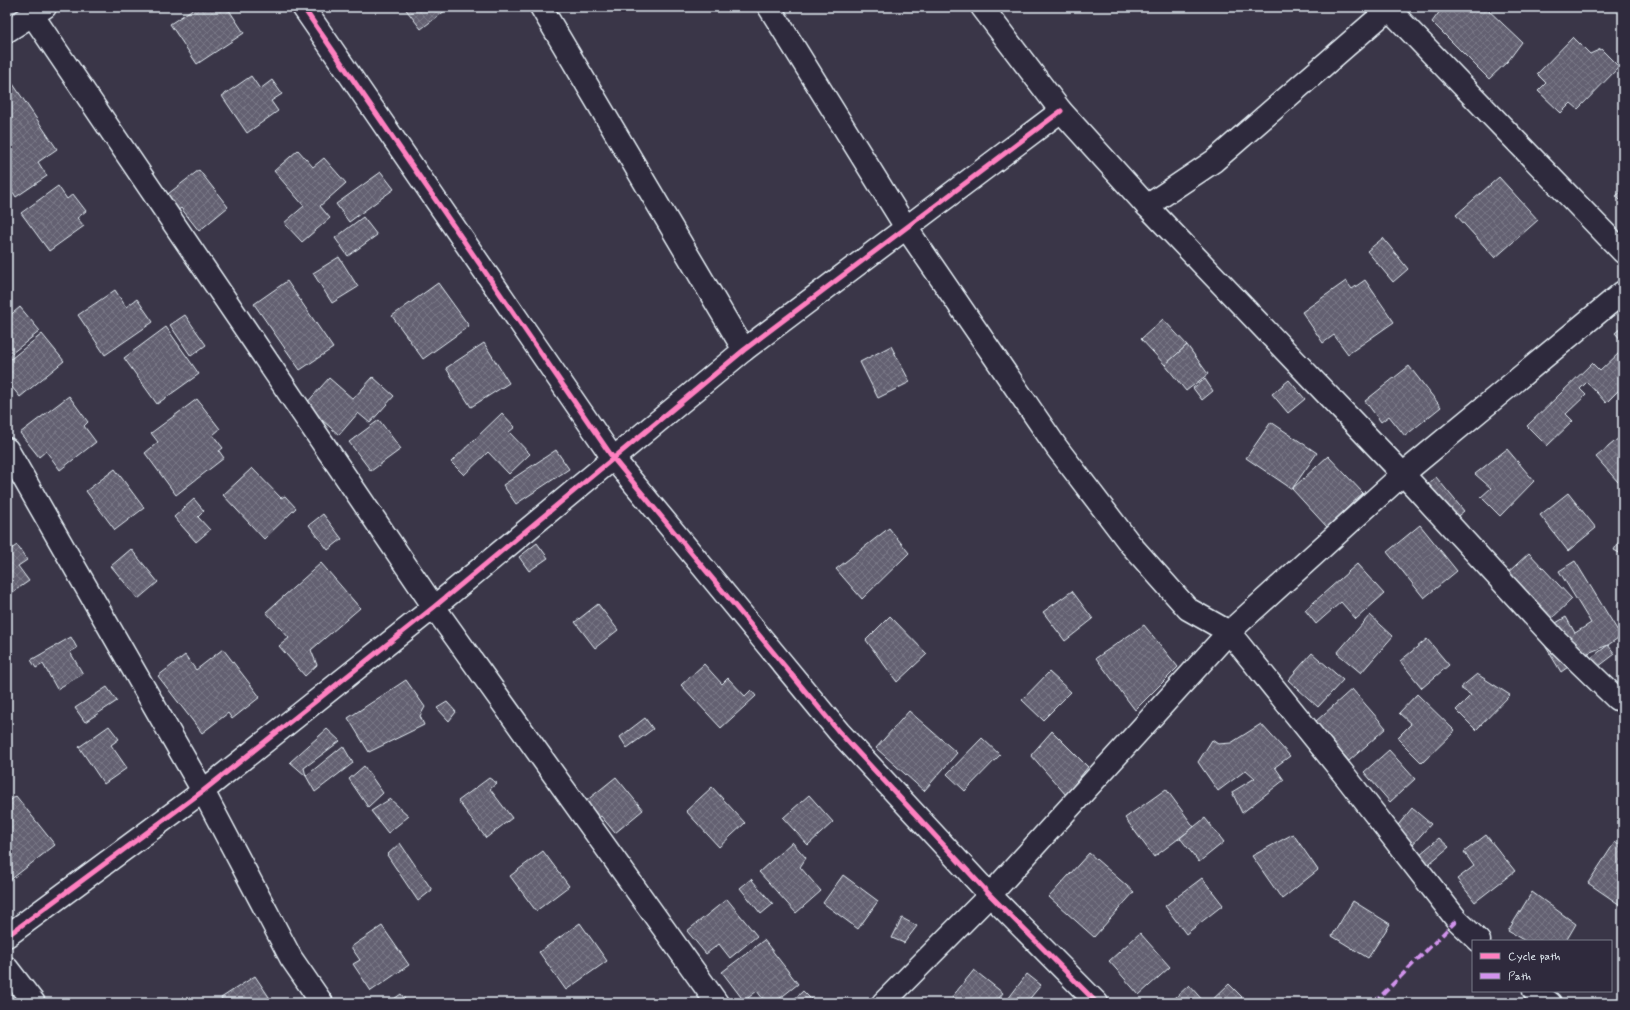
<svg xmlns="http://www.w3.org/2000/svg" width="1630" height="1010" font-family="Mynerve,sans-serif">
<defs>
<pattern id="building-cross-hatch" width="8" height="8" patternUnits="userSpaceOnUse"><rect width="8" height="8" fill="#636171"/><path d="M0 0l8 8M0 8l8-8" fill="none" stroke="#797886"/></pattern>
</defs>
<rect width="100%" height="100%" fill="#3a3648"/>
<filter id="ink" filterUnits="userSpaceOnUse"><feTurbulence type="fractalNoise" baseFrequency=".025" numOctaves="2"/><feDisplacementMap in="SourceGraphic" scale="8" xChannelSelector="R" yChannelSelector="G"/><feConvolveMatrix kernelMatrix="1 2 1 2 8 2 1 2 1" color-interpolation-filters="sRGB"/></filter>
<g filter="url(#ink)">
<g fill="url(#building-cross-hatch)" stroke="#e8f1f8">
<path d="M 196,7 L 227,7 L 244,33 L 197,64 L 170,24 Z"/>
<path d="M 404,7 L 450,7 L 421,29 Z"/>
<path d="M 1443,7 L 1485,7 L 1522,42 L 1508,61 L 1489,79 L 1432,22 Z"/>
<path d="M 1573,37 L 1590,54 L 1601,49 L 1619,67 L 1578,109 L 1571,103 L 1561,113 L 1538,91 L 1546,83 L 1537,74 Z"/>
<path d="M 251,76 L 260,89 L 272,80 L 282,94 L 271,101 L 278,111 L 247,133 L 222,96 Z"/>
<path d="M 13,84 L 57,149 L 38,162 L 47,176 L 16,197 L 7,183 L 7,87 Z"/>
<path d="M 298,150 L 313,167 L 324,158 L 346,183 L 320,206 L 330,218 L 302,242 L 284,223 L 304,206 L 274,171 Z"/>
<path d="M 199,170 L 228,207 L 199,231 L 181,208 L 176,212 L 164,197 Z"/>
<path d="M 381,172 L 394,189 L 349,222 L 336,204 Z"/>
<path d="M 1499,177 L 1538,220 L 1495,258 L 1456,215 Z"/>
<path d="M 58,186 L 67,199 L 73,194 L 86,211 L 77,218 L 84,226 L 49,251 L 21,213 Z"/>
<path d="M 1623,190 L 1623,203 L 1616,196 Z"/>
<path d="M 363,217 L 377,235 L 348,256 L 335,238 Z"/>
<path d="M 1383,238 L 1408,269 L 1393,282 L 1367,251 Z"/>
<path d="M 339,257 L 358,287 L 332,303 L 313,273 Z"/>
<path d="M 1365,280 L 1394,322 L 1348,354 L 1334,335 L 1323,343 L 1302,312 L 1346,281 L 1352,289 Z"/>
<path d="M 287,281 L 333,348 L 300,370 L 254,304 Z"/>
<path d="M 438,283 L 469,326 L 423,359 L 392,316 Z"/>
<path d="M 115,290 L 126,307 L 137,299 L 153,322 L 105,355 L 78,315 Z"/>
<path d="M 20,307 L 40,331 L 7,357 L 7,318 Z"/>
<path d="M 185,315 L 206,345 L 191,356 L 170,325 Z"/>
<path d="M 1163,319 L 1187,345 L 1165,365 L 1141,339 Z"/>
<path d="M 1623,326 L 1623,342 L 1615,333 Z"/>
<path d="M 166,327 L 199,374 L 157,404 L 124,358 Z"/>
<path d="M 42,334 L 64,361 L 20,397 L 7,381 L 7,362 Z"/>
<path d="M 484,343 L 509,383 L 471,407 L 446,368 Z"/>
<path d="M 1187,345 L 1208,374 L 1186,391 L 1165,365 Z"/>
<path d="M 891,346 L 910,382 L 878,398 L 860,362 Z"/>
<path d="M 1619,353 L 1623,358 L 1623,386 L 1606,403 L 1587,382 L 1580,389 L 1586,395 L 1566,414 L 1573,421 L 1547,446 L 1527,426 L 1592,363 L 1600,371 Z"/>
<path d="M 1409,366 L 1441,407 L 1405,436 L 1389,416 L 1381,422 L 1365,401 Z"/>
<path d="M 373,377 L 394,396 L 370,423 L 358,413 L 339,435 L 305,405 L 329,378 L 353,399 Z"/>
<path d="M 1205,379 L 1213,391 L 1202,400 L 1193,388 Z"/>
<path d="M 1289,380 L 1305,399 L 1288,413 L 1272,394 Z"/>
<path d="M 69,396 L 88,422 L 84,426 L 96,442 L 60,470 L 46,451 L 39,457 L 20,433 Z"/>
<path d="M 197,399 L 220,429 L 213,435 L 223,448 L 219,451 L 224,458 L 176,495 L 145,453 L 158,442 L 151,433 Z"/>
<path d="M 502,413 L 515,427 L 509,432 L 530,454 L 509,474 L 488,452 L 464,475 L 451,462 Z"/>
<path d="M 379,420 L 401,449 L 371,471 L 349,442 Z"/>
<path d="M 1271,422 L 1317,453 L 1292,489 L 1246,458 Z"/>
<path d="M 1620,437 L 1623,440 L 1623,478 L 1618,482 L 1596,457 Z"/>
<path d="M 1507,449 L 1534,481 L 1500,516 L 1481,497 L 1491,488 L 1475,474 Z"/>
<path d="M 556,450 L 569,469 L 516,504 L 503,485 Z"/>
<path d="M 1328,456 L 1363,493 L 1327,527 L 1292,489 Z"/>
<path d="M 252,468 L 281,498 L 285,496 L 296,508 L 264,539 L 223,495 Z"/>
<path d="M 115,469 L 144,508 L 115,530 L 86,491 Z"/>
<path d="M 1436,477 L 1464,511 L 1448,524 L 1420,491 Z"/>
<path d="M 1568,493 L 1596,528 L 1568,551 L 1540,515 Z"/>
<path d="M 194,499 L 204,511 L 198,517 L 210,530 L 196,542 L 174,517 Z"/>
<path d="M 323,514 L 342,539 L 328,550 L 309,525 Z"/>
<path d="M 1420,525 L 1457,571 L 1424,598 L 1387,552 Z"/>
<path d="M 889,528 L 909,553 L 862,599 L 836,569 Z"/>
<path d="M 1623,534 L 1623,555 L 1614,550 Z"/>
<path d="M 537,543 L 548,558 L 529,571 L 519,557 Z"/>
<path d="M 17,545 L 27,560 L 18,566 L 29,581 L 7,596 L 7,552 Z"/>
<path d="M 131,549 L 158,582 L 138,599 L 111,566 Z"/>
<path d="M 1529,553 L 1572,599 L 1548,622 L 1504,576 Z"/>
<path d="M 1575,561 L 1621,636 L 1608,645 L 1588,653 L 1561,672 L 1544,644 L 1555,637 L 1549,627 L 1566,617 L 1575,633 L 1591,623 L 1559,571 Z"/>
<path d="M 321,563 L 360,608 L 311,650 L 317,665 L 305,676 L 279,646 L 289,638 L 266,612 Z"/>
<path d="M 1357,564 L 1384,594 L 1356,619 L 1341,602 L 1316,624 L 1305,610 Z"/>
<path d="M 1072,591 L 1093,619 L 1065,641 L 1043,612 Z"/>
<path d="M 598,604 L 618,630 L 595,648 L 575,622 Z"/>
<path d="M 1370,615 L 1393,636 L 1361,673 L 1337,653 Z"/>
<path d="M 890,616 L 927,654 L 897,682 L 866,640 Z"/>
<path d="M 1144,625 L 1178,667 L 1135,710 L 1096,658 Z"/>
<path d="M 71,637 L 77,648 L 70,652 L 83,674 L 57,689 L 43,664 L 36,668 L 31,660 Z"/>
<path d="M 1427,639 L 1449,665 L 1422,688 L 1400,661 Z"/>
<path d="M 1608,645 L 1615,654 L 1594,670 L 1602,680 L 1590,688 L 1572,665 L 1588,653 L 1591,658 Z"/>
<path d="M 223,649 L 260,697 L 232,719 L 228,713 L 202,733 L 158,676 L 185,655 L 196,670 Z"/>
<path d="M 1312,653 L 1343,680 L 1318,707 L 1288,680 Z"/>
<path d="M 704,664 L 722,684 L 728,678 L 745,696 L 751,690 L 756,696 L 721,728 L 681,685 Z"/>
<path d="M 1049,672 L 1071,692 L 1043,720 L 1022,700 Z"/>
<path d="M 1477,674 L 1510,695 L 1476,730 L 1456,710 L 1471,695 L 1460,688 Z"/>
<path d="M 406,680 L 425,707 L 420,716 L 424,725 L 369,752 L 348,718 Z"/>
<path d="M 107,687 L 117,701 L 85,722 L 75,708 Z"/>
<path d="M 1352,689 L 1386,728 L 1349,761 L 1315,722 Z"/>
<path d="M 1417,694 L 1455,731 L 1422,763 L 1397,738 L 1411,724 L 1399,713 Z"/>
<path d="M 447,702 L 456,712 L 449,721 L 437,708 Z"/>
<path d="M 909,711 L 957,753 L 924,791 L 876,748 Z"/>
<path d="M 645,718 L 653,729 L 627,748 L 620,737 Z"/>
<path d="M 1261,724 L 1290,756 L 1275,767 L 1284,780 L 1242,813 L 1232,792 L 1255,778 L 1246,770 L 1218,791 L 1198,762 L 1212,740 L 1218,744 L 1231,743 Z"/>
<path d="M 109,726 L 119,739 L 111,745 L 127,768 L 104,784 L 79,747 Z"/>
<path d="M 327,729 L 340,741 L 304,768 L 306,776 L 290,762 Z"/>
<path d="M 1052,731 L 1088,767 L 1066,795 L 1031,755 Z"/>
<path d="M 982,738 L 1000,755 L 965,791 L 947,774 Z"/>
<path d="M 343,746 L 353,763 L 315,792 L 306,776 Z"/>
<path d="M 1389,750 L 1415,779 L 1390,802 L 1364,772 Z"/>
<path d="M 364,766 L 383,793 L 368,807 L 349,779 Z"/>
<path d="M 616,777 L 643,810 L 615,833 L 601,816 L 594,822 L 581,805 Z"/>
<path d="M 489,778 L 497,783 L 490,789 L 512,818 L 486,838 L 458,801 Z"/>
<path d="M 712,787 L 745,823 L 719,847 L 686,811 Z"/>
<path d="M 1166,789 L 1194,827 L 1154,857 L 1125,818 Z"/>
<path d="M 809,795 L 833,822 L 808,845 L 783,818 Z"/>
<path d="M 16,796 L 55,845 L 9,881 L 7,878 L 7,803 Z"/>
<path d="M 390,799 L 409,816 L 388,833 L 371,811 Z"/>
<path d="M 1412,808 L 1431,824 L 1412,845 L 1394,830 Z"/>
<path d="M 1205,818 L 1224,842 L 1199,862 L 1180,838 Z"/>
<path d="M 1293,834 L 1318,870 L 1282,899 L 1252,856 Z"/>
<path d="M 1486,835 L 1515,871 L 1475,902 L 1457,879 L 1474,866 L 1464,852 Z"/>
<path d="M 1439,838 L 1449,847 L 1418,873 L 1413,860 Z"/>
<path d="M 792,842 L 806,858 L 800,867 L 821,891 L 796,913 L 759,872 Z"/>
<path d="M 1615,842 L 1623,849 L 1623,907 L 1588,883 Z"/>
<path d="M 400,843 L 432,890 L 418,901 L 387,855 Z"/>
<path d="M 543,851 L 569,886 L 536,911 L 510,876 Z"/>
<path d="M 1089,853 L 1134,892 L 1094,937 L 1049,897 Z"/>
<path d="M 843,875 L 878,901 L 858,929 L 823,903 Z"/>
<path d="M 1202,878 L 1223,905 L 1186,934 L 1165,906 Z"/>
<path d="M 751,879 L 773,904 L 761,914 L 740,888 Z"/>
<path d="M 1532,892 L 1576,924 L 1566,941 L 1525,941 L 1508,931 Z"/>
<path d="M 727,899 L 757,936 L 730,958 L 719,944 L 706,954 L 687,931 Z"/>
<path d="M 1353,901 L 1390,924 L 1368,958 L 1332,936 Z"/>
<path d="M 902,918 L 917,926 L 904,943 L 892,938 Z"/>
<path d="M 580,923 L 607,961 L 566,990 L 539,952 Z"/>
<path d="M 382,926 L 409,965 L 371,991 L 353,964 L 360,960 L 351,947 Z"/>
<path d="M 1140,933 L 1170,967 L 1139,995 L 1109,961 Z"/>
<path d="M 764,940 L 798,984 L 774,1003 L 766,1003 L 757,991 L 744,1001 L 722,972 Z"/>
<path d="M 974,970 L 1003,993 L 995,1003 L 960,1003 L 952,997 Z"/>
<path d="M 1027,974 L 1041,985 L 1026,1003 L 1005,1003 Z"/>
<path d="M 255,976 L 273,1003 L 224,1003 L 221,998 Z"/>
<path d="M 1229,984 L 1242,997 L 1236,1003 L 1209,1003 Z"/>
<path d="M 1189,985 L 1205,1003 L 1180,1003 L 1175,998 Z"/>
<path d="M 803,991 L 815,1003 L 790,1003 Z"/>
<path d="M 401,994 L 408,1003 L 388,1003 Z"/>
</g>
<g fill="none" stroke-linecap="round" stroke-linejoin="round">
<g stroke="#e8f1f8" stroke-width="25">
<g id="minor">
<path d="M 303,7 L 613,458 L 839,732 L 990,895 L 1097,1003"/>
<path d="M 541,7 L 744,350"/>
<path d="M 769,7 L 907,229 L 1057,448 L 1131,545 L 1188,609 L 1229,632 L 1346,777 L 1457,920 L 1479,941"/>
<path d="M 982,7 L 1061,111 L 1147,206 L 1403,474 L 1555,639 L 1617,699"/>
<path d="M 1387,7 L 1623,252"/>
<path d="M 33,16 L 434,607 L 717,1003"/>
<path d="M 7,31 L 45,7"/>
<path d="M 1147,206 L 1214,161 L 1391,7"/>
<path d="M 7,449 L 203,791 L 291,958 L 322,1003"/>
<path d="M 7,936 L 203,791 L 434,607 L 744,350 L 1061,111"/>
<path d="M 7,968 L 34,1003"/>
<path d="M 1534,991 L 1550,1003"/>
<path d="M 883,1003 L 990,895 L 1229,632 L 1403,474 L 1623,292"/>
</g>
</g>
<use href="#minor" stroke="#2f2a3d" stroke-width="22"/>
<path stroke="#d193ec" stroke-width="4" stroke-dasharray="8 4" stroke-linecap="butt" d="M 1374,1003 L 1457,920"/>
<g stroke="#2f2a3d" stroke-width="8">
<g id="cycleway">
<path d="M 303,7 L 613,458 L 839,732 L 990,895 L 1097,1003"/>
<path d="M 7,936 L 203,791 L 434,607 L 744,350 L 1061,111"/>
</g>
</g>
<use href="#cycleway" stroke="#ff80c0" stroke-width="5"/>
</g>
</g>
<rect width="1630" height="1010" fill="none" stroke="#2f2a3d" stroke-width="24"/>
<rect x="12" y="12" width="1606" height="986" fill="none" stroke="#e8f1f8" stroke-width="1.5" filter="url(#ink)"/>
<rect x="1472" y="940" width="140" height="52" fill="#2f2a3d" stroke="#797a88"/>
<rect x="1480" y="953" width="20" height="6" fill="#ff80c0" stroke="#797a88"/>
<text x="1508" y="960" font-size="12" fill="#e8f1f8">Cycle path</text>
<rect x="1480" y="973" width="20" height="6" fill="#d193ec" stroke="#797a88"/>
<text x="1508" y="980" font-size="12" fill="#e8f1f8">Path</text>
</svg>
